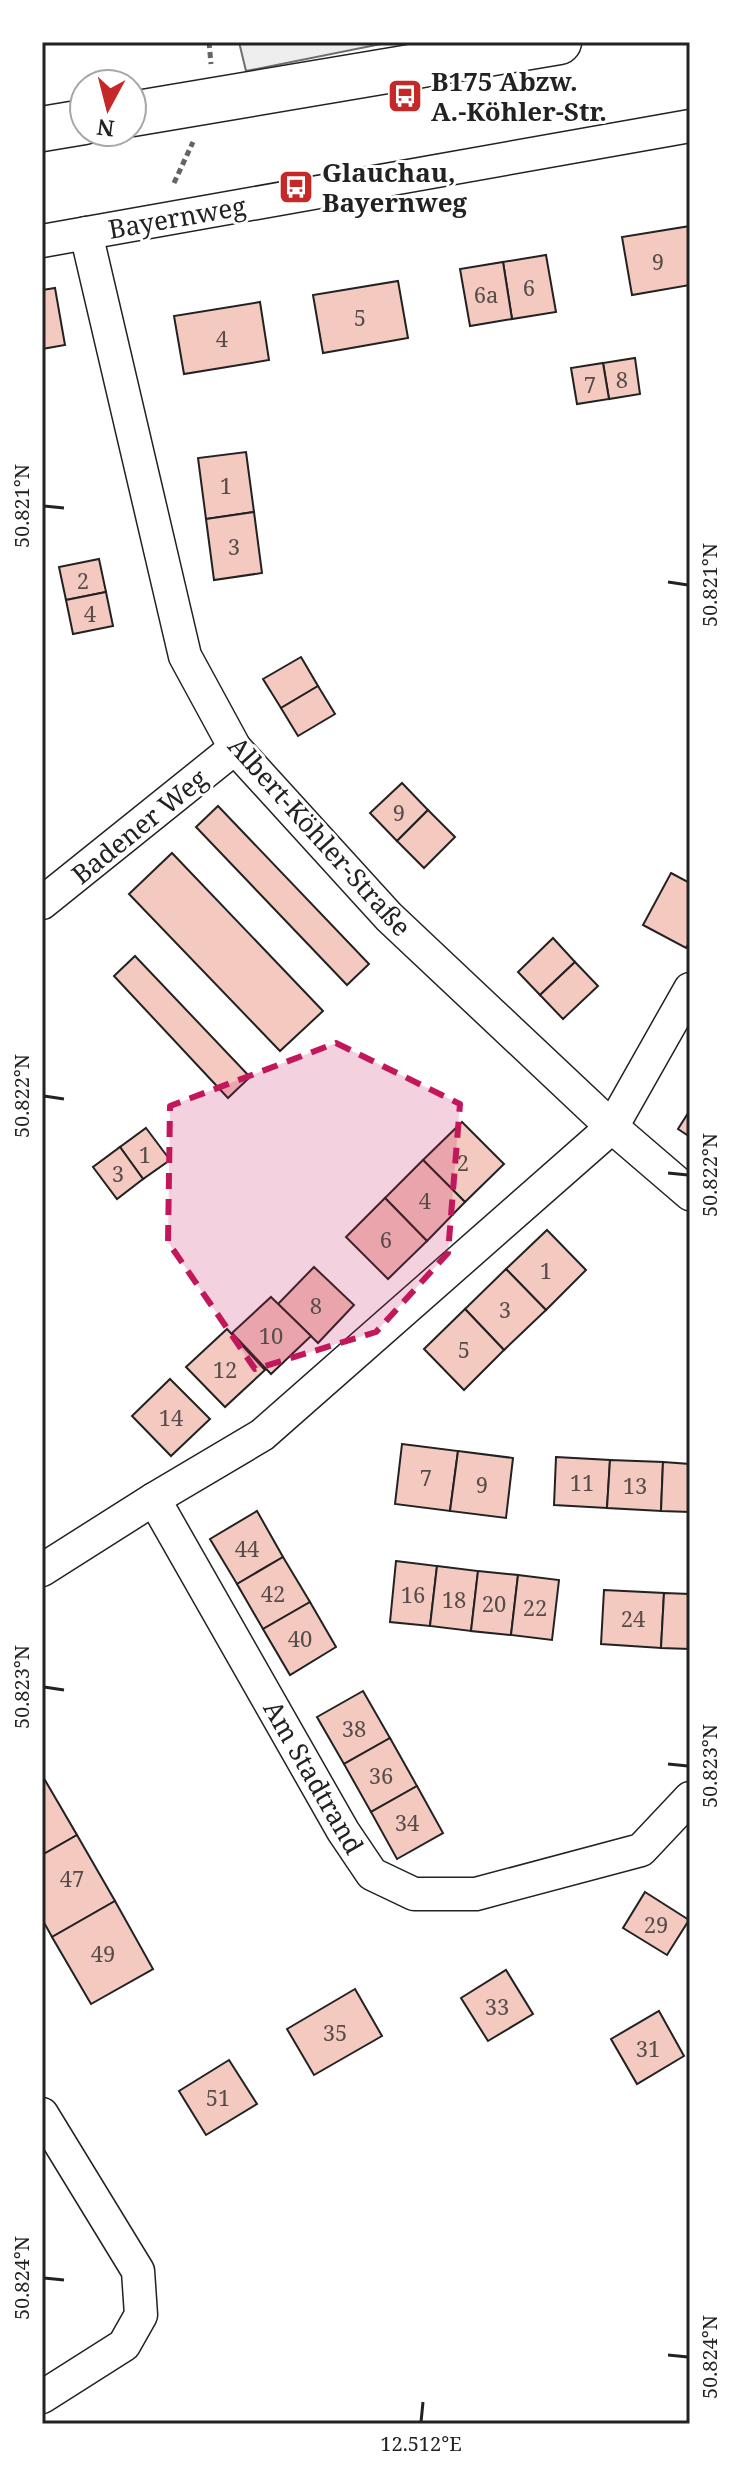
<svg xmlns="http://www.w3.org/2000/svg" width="732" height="2466" font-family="'Noto Serif',serif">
<rect width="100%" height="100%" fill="#fff"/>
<path fill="#eee" stroke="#6f6f6f" stroke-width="2" d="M 239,42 L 391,42 L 246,71 Z"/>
<g fill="#f3c9c0" stroke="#222" stroke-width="2">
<path d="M 690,226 L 690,285 L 632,295 L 622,237 Z"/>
<path d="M 546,255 L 556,312 L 512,319 L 503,262 Z"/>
<path d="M 503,262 L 512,319 L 470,326 L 460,269 Z"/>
<path d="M 398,281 L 408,338 L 323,353 L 313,295 Z"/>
<path d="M 55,288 L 65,345 L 42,349 L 42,290 Z"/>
<path d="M 260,302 L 269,360 L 184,374 L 174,316 Z"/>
<path d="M 635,358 L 640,394 L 609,399 L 603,363 Z"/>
<path d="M 603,363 L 609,399 L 577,404 L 571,368 Z"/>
<path d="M 246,452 L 254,512 L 206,519 L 198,458 Z"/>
<path d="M 254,512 L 262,573 L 214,580 L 206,519 Z"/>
<path d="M 99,559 L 106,592 L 66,600 L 59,567 Z"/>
<path d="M 106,592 L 113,626 L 73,634 L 66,600 Z"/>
<path d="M 301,657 L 318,686 L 281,708 L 263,679 Z"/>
<path d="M 318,686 L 335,714 L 298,736 L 281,708 Z"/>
<path d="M 402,783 L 428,810 L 397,841 L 370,813 Z"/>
<path d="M 218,806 L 369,964 L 347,985 L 196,827 Z"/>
<path d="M 428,810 L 455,837 L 424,868 L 397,841 Z"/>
<path d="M 172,853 L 323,1011 L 280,1051 L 129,894 Z"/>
<path d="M 671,873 L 690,883 L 690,941 L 686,948 L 643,925 Z"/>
<path d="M 553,938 L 575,962 L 540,995 L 518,972 Z"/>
<path d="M 135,956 L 250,1077 L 228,1098 L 114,976 Z"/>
<path d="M 575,962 L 598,986 L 563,1019 L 540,995 Z"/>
<path d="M 690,1110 L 690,1137 L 678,1129 Z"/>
<path d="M 462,1122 L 504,1164 L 465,1202 L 423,1160 Z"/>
<path d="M 146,1128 L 170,1160 L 143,1179 L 120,1147 Z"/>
<path d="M 120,1147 L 143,1179 L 117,1199 L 93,1167 Z"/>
<path d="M 423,1160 L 465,1202 L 427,1241 L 385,1198 Z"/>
<path d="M 385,1198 L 427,1241 L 388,1279 L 346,1237 Z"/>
<path d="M 547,1230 L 586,1270 L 546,1310 L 506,1269 Z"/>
<path d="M 314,1267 L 354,1305 L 318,1343 L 278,1304 Z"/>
<path d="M 506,1269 L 546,1310 L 504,1350 L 465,1309 Z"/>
<path d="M 271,1297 L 311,1336 L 271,1374 L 232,1333 Z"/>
<path d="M 465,1309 L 504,1350 L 464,1390 L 424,1349 Z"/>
<path d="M 227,1329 L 265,1370 L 225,1407 L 186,1367 Z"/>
<path d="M 170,1379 L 210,1419 L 171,1456 L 132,1416 Z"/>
<path d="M 402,1444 L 458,1451 L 450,1511 L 395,1504 Z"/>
<path d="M 458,1451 L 513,1458 L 506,1518 L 450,1511 Z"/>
<path d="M 556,1457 L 610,1460 L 607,1508 L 554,1505 Z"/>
<path d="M 610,1460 L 663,1462 L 661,1511 L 607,1508 Z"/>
<path d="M 663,1462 L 690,1464 L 690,1512 L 661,1511 Z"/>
<path d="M 257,1511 L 283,1557 L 237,1584 L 210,1539 Z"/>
<path d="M 283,1557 L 310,1602 L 263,1629 L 237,1584 Z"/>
<path d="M 396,1561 L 437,1566 L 430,1626 L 390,1622 Z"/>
<path d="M 437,1566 L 478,1571 L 471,1631 L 430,1626 Z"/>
<path d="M 478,1571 L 518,1575 L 511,1635 L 471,1631 Z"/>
<path d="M 518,1575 L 559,1580 L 552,1640 L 511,1635 Z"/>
<path d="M 604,1590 L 664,1593 L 661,1648 L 601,1644 Z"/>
<path d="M 664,1593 L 690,1594 L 690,1649 L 661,1648 Z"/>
<path d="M 310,1602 L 336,1647 L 290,1675 L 263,1629 Z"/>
<path d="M 363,1691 L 390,1738 L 344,1764 L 317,1717 Z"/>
<path d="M 390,1738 L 417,1786 L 371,1812 L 344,1764 Z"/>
<path d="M 42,1775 L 77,1835 L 42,1855 Z"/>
<path d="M 417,1786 L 443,1833 L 397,1859 L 371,1812 Z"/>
<path d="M 77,1835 L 115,1901 L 52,1937 L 42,1919 L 42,1855 Z"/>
<path d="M 645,1892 L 689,1920 L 667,1955 L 623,1928 Z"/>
<path d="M 115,1901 L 153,1969 L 91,2004 L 52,1937 Z"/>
<path d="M 506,1970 L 533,2014 L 488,2041 L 461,1998 Z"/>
<path d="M 355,1989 L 382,2036 L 314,2075 L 287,2029 Z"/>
<path d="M 659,2011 L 684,2056 L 637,2084 L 611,2039 Z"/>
<path d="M 229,2060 L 257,2104 L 206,2135 L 179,2091 Z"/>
</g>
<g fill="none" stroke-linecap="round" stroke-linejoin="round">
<g stroke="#222" stroke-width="35">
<g id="minor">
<path d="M 86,233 L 185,656 L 235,748 L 389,917 L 612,1127 L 690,1194"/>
<path d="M 42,241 L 690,126"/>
<path d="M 42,903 L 235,748"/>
<path d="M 690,989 L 612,1127 L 262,1435 L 154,1499 L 343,1831 L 372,1874 L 414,1894 L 476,1894 L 641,1850 L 690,1798"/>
<path d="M 42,1570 L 154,1499"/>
<path d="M 42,2114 L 138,2271 L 141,2315 L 124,2345 L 42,2397"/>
</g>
</g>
<g stroke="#222" stroke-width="47">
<g id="primary">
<path d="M 132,114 L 559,42"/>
<path d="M 42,129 L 84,122"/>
</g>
</g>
<g stroke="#646464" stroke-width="5" stroke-dasharray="6 4" stroke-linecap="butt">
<path d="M 209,42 L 211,64"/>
<path d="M 174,183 L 193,142"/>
</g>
<use href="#minor" stroke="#fff" stroke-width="32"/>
<use href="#primary" stroke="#fff" stroke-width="44"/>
</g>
<path fill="#c2185b" fill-opacity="0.2" stroke="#c2185b" stroke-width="6" stroke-dasharray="16 10" stroke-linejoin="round" d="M 336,1043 L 460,1104 L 448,1253 L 376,1332 L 255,1369 L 168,1242 L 170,1106 Z"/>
<path fill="none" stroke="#222" stroke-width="3" d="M 44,506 L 64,508M 668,582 L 688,585M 44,1096 L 64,1099M 668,1173 L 688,1175M 44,1687 L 64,1690M 668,1764 L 688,1766M 44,2278 L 64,2280M 668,2355 L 688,2357M 421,2422 L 423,2402"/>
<defs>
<g id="bus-square" transform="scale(1.8)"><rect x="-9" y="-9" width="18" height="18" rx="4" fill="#c62828" stroke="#fff"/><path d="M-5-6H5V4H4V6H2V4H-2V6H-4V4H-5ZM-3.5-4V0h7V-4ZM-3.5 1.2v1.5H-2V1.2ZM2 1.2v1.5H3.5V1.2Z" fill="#fff"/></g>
</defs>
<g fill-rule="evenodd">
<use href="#bus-square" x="405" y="96"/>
<use href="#bus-square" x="296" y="187"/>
</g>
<g text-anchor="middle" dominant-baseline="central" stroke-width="6" stroke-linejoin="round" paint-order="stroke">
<g font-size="22" fill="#564c4a">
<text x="658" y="261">9</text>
<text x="529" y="287">6</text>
<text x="486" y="294">6a</text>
<text x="360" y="317">5</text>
<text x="222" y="338">4</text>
<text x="622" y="379">8</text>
<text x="590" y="384">7</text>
<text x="226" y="485">1</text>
<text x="234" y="546">3</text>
<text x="83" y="580">2</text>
<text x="90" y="613">4</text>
<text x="399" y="812">9</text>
<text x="145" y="1154">1</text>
<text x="463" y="1162">2</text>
<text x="118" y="1173">3</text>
<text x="425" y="1200">4</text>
<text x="386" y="1239">6</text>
<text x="546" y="1270">1</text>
<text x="316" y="1305">8</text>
<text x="505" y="1309">3</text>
<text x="271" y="1335">10</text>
<text x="464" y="1349">5</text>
<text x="225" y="1369">12</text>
<text x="171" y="1417">14</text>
<text x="426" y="1477">7</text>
<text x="582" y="1482">11</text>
<text x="482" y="1484">9</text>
<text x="635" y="1485">13</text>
<text x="247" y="1548">44</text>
<text x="273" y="1593">42</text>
<text x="413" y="1594">16</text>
<text x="454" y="1599">18</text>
<text x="494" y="1603">20</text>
<text x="535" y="1607">22</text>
<text x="633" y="1618">24</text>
<text x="300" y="1638">40</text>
<text x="354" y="1728">38</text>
<text x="381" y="1775">36</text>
<text x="407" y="1822">34</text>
<text x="72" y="1878">47</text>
<text x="656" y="1924">29</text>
<text x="103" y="1953">49</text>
<text x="497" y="2006">33</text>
<text x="335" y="2032">35</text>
<text x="648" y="2048">31</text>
<text x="218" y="2097">51</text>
</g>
<g font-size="26" font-weight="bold" fill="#222" stroke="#fff" text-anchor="start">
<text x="431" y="81">B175 Abzw.<tspan x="431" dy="30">A.-Köhler-Str.</tspan></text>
<text x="322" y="172">Glauchau,<tspan x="322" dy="30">Bayernweg</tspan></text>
</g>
<g font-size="26" fill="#222" stroke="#fff">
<text transform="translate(177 217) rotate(-10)">Bayernweg</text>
<text transform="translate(139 826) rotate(-39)">Badener Weg</text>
<text transform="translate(320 836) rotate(48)">Albert-Köhler-Straße</text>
<text transform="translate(314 1777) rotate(60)">Am Stadtrand</text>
</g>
</g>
<rect width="732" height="2466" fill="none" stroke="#ffffff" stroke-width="88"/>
<g transform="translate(108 108) rotate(187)"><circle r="38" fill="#ffffff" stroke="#a7a7a7" stroke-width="2"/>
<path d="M0-6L14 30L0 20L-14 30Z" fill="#c62828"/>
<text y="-12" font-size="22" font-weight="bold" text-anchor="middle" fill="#222222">N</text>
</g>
<rect x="44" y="44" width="644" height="2378" fill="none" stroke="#222" stroke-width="3"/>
<g font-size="20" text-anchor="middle" fill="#222">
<text transform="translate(22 506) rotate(-90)" y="7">50.821°N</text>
<text transform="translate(710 585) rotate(-90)" y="7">50.821°N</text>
<text transform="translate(22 1096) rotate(-90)" y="7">50.822°N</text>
<text transform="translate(710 1175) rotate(-90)" y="7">50.822°N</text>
<text transform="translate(22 1687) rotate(-90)" y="7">50.823°N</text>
<text transform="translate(710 1766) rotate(-90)" y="7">50.823°N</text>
<text transform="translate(22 2278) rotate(-90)" y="7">50.824°N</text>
<text transform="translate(710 2357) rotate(-90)" y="7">50.824°N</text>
<text x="421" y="2451">12.512°E</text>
</g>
</svg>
